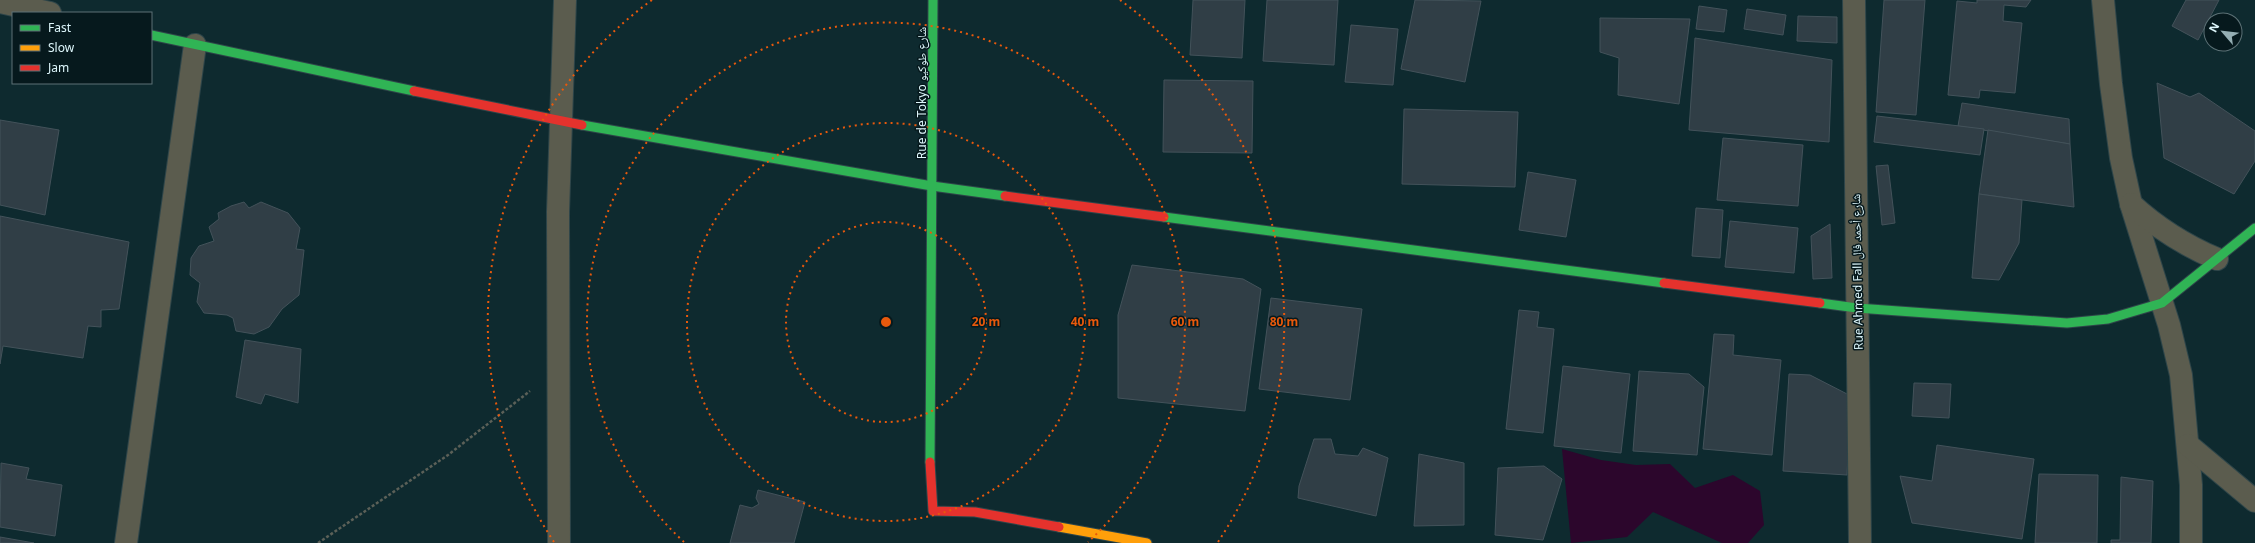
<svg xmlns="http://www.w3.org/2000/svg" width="2255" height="543" font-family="'Noto Sans','Noto Naskh Arabic',sans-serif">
<rect width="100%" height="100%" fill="#0e2a2f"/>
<path fill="#2c062c" d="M 1562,449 L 1601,460 L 1636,465 L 1670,464 L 1695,488 L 1733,475 L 1760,491 L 1764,525 L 1748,543 L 1722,543 L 1653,512 L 1627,537 L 1571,543 Z"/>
<g fill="#303e46" stroke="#43525a">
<path d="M 1193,0 L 1245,0 L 1242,58 L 1190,55 Z"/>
<path d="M 1267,0 L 1338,0 L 1334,65 L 1263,61 Z"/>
<path d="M 1415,0 L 1481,1 L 1465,82 L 1401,69 Z"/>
<path d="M 1884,0 L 1925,0 L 1916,115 L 1876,112 Z"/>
<path d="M 1977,0 L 2031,0 L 2026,7 L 2004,5 L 2003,21 L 2022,23 L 2015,93 L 1980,90 L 1979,98 L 1948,95 L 1957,1 L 1977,3 Z"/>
<path d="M 2186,0 L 2219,0 L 2198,40 L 2172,26 Z"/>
<path d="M 1699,6 L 1727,10 L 1724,32 L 1696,29 Z"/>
<path d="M 1747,9 L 1786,15 L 1783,35 L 1744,29 Z"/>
<path d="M 1798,16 L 1837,17 L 1837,43 L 1797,41 Z"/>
<path d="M 1600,18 L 1690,19 L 1679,104 L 1618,95 L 1619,58 L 1600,52 Z"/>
<path d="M 1351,25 L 1398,29 L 1393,85 L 1345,82 Z"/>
<path d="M 1695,38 L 1832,60 L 1829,142 L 1689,130 Z"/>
<path d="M 1164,80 L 1253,81 L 1252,153 L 1163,152 Z"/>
<path d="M 2157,83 L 2190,97 L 2199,93 L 2255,131 L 2255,161 L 2234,194 L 2164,158 Z"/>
<path d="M 1962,103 L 2069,119 L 2070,144 L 1958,126 Z"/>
<path d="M 1404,109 L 1518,112 L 1515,187 L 1402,184 Z"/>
<path d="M 1877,116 L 1984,129 L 1980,155 L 1874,142 Z"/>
<path d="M 0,120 L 59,130 L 45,215 L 0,205 Z"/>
<path d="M 1988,130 L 2070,144 L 2074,207 L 1979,194 Z"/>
<path d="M 1723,138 L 1803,145 L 1798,206 L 1717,200 Z"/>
<path d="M 1888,165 L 1895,223 L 1882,225 L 1876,166 Z"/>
<path d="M 1528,172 L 1576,180 L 1566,237 L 1519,230 Z"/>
<path d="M 1979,194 L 2022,200 L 2019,243 L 1999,280 L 1972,278 Z"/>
<path d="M 244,202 L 249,208 L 261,202 L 288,213 L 300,228 L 296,249 L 304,250 L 299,295 L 282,309 L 269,327 L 254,334 L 236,331 L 233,318 L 227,315 L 204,313 L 197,302 L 200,283 L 190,275 L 191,258 L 199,246 L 214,241 L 209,227 L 219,219 L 218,213 L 231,206 Z"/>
<path d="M 1696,208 L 1723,210 L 1720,258 L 1692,256 Z"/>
<path d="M 0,216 L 129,242 L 119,309 L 101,310 L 101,327 L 88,326 L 83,358 L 3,346 L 0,364 Z"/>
<path d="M 1730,221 L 1798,228 L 1794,273 L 1725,267 Z"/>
<path d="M 1830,224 L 1832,278 L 1813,279 L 1811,236 Z"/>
<path d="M 1132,265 L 1243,279 L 1261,289 L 1245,411 L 1118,398 L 1118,315 Z"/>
<path d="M 1271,298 L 1362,309 L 1350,400 L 1259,389 Z"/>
<path d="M 1519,310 L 1539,312 L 1537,327 L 1554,329 L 1543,433 L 1506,429 Z"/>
<path d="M 1714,334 L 1734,335 L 1733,355 L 1781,360 L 1772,455 L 1703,449 Z"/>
<path d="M 245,340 L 301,349 L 298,403 L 265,394 L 261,404 L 236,397 Z"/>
<path d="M 1563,366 L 1630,374 L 1621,453 L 1554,446 Z"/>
<path d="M 1639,371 L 1689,374 L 1704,387 L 1697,455 L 1633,451 Z"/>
<path d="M 1789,374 L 1810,375 L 1851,396 L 1847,475 L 1783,471 Z"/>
<path d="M 1914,383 L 1951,384 L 1949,418 L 1912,416 Z"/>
<path d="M 1314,439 L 1331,439 L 1335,454 L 1358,456 L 1363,448 L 1388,458 L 1376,516 L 1298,498 L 1299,486 Z"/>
<path d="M 1937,445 L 2034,459 L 2022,539 L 1912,523 L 1900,476 L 1932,481 Z"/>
<path d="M 1419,454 L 1464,463 L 1464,525 L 1414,526 Z"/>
<path d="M 1,463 L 29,468 L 26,479 L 62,485 L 55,536 L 0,527 Z"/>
<path d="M 1544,466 L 1562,479 L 1543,540 L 1495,535 L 1498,468 Z"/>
<path d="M 2039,474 L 2098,475 L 2097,543 L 2035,543 Z"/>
<path d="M 2121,477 L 2153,481 L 2151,543 L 2111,543 L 2111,540 L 2120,540 Z"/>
<path d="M 758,490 L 805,502 L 794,543 L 730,543 L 740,505 L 752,508 L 759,504 L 756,498 Z"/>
<path d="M 0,537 L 34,543 L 0,543 Z"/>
</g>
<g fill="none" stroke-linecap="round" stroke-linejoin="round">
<g stroke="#2e4549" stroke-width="24">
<g id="street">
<path d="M 1854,0 L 1860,543"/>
<path d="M 2103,0 L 2111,84 L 2121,158 L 2131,204 L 2169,325 L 2181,375 L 2191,485 L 2191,543"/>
<path d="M 0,2 L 50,13"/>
<path d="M 2131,204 C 2157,228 2184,245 2217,259"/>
<path d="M 2188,445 L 2255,501"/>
<path d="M 126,543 L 195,45"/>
<path d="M 559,543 L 558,212 L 565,0"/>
</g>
</g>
<g stroke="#2e4549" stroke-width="11">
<g id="fast">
<path d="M 151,35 L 414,91"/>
<path d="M 582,125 L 932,186 L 1005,196"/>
<path d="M 1164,217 L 1664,283"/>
<path d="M 1820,303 L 1857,308 L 2067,323 L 2108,319 L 2162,303 L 2255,228"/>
<path d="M 930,462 L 933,0"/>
</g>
</g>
<g stroke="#2e4549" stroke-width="11">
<path id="slow" d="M 1059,527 L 1147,543"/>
</g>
<g stroke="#2e4549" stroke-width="11">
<g id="jam">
<path d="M 414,91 L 582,125"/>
<path d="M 1005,196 L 1164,217"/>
<path d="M 1664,283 L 1820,303"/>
<path d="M 930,462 L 933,511 L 975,512 L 1059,527"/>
</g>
</g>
<path stroke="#5b6058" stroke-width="2.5" stroke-dasharray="3 2" stroke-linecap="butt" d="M 318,543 L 448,455 L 530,391"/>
<use href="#street" stroke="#5b5c4e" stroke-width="22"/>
<use href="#fast" stroke="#30b455" stroke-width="9"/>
<use href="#slow" stroke="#ff9f0a" stroke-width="9"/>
<use href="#jam" stroke="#e5322d" stroke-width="9"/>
</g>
<g fill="none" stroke="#e8590c" stroke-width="2" stroke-dasharray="2 4">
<circle cx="886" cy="322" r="100"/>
<circle cx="886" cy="322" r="199"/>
<path d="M684 542A299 299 0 1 1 1088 542"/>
<path d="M554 542A398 398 0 0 1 652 0M1120 0A398 398 0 0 1 1218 542"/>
</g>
<g text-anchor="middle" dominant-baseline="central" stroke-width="3" stroke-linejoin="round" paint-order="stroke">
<g font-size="12" fill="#ddf6fb" stroke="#06191d">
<text transform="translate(921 93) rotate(-90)">Rue de Tokyo شارع طوكيو</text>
<text transform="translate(1857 272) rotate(-91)">Rue Ahmed Fall شارع أحمد فال</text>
</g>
</g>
<circle cx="886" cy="322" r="6" fill="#e8590c" stroke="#06191d" stroke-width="2"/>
<g font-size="12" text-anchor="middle" font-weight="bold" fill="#e8590c" stroke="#06191d" stroke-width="3" stroke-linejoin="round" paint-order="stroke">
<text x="986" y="326">20 m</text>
<text x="1085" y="326">40 m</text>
<text x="1185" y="326">60 m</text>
<text x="1284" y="326">80 m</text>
</g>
<rect x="12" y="12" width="140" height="72" fill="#06191d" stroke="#5c7176"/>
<rect x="20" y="25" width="20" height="6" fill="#30b455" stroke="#5c7176"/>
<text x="48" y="32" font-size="12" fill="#ddf6fb">Fast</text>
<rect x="20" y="45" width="20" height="6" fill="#ff9f0a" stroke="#5c7176"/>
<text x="48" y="52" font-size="12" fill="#ddf6fb">Slow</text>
<rect x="20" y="65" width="20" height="6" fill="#e5322d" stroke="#5c7176"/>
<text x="48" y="72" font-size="12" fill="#ddf6fb">Jam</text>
<g transform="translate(2223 32) rotate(298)"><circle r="19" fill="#06191d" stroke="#5c7176"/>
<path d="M0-3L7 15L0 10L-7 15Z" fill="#95afb4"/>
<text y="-6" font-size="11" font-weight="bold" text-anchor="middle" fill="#ddf6fb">N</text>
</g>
</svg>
